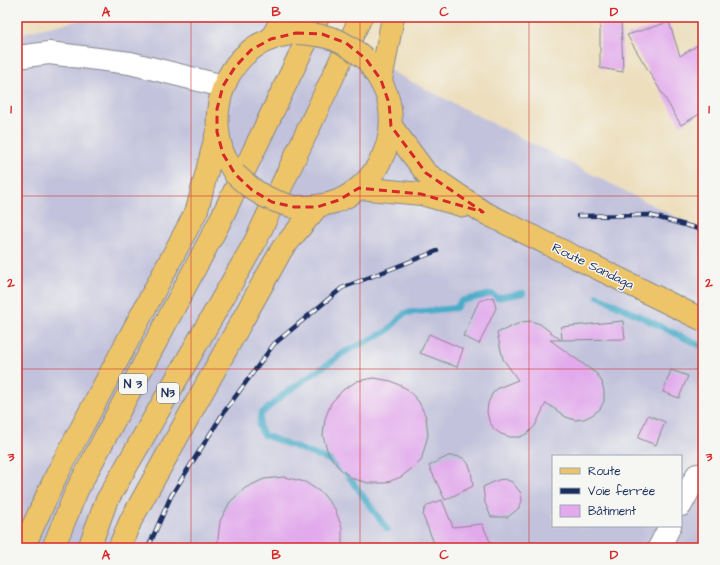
<svg xmlns="http://www.w3.org/2000/svg" width="720" height="565" font-family="'Architects Daughter',sans-serif">
<rect width="100%" height="100%" fill="#f6f6f2"/>
<filter id="ink" filterUnits="userSpaceOnUse"><feTurbulence type="fractalNoise" baseFrequency=".025" numOctaves="2"/><feDisplacementMap in="SourceGraphic" scale="8" xChannelSelector="R" yChannelSelector="G"/><feConvolveMatrix kernelMatrix="1 2 1 2 8 2 1 2 1" color-interpolation-filters="sRGB"/></filter>
<filter id="wash" filterUnits="userSpaceOnUse"><feTurbulence type="fractalNoise" baseFrequency=".012" numOctaves="4" result="noise"/><feDisplacementMap in="SourceGraphic" scale="16" xChannelSelector="R" yChannelSelector="G"/><feGaussianBlur stdDeviation="0.9" result="paint"/><feColorMatrix in="noise" values="0 0 0 0 0 0 0 0 0 0 0 0 0 0 0 0 0 1.4 0 .05"/><feComposite in="paint" operator="in"/></filter>
<g filter="url(#wash)">
<rect width="100%" height="100%" fill="#eddfbd"/>
<path fill="#c2c2dc" fill-rule="evenodd" d="M 95,17 L 285,17 L 703,231 L 703,548 L 17,548 L 17,34 ZM 553,456 L 681,456 L 681,526 L 553,526 Z"/>
<g fill="none" stroke-linecap="round" stroke-linejoin="round">
<g stroke="#49acc8" stroke-width="6">
<path d="M 598,296 L 703,347"/>
<path d="M 340,468 L 334,462 L 264,435 L 259,426 L 261,414 L 284,394 L 345,352 L 386,332 L 405,313 L 456,308 L 461,301 L 492,294 L 497,298 L 523,293"/>
<path d="M 347,474 L 387,529"/>
</g>
</g>
<g id="blocks">
<g fill="#e2aaec">
<path d="M 600,17 L 621,17 L 623,72 L 600,68 Z"/>
<path d="M 669,22 L 680,56 L 703,42 L 703,112 L 681,125 L 627,35 Z"/>
<path d="M 493,297 L 496,308 L 479,344 L 463,336 L 479,301 Z"/>
<path d="M 531,321 L 540,324 L 561,340 L 550,340 L 597,374 L 602,382 L 604,391 L 604,401 L 600,409 L 592,415 L 584,419 L 575,420 L 566,417 L 546,403 L 535,426 L 528,433 L 520,437 L 510,437 L 501,434 L 494,429 L 489,421 L 487,412 L 488,403 L 492,394 L 498,388 L 518,380 L 503,359 L 497,333 L 522,322 Z"/>
<path d="M 623,321 L 625,339 L 562,340 L 561,327 Z"/>
<path d="M 429,334 L 463,349 L 457,367 L 420,353 Z"/>
<path d="M 671,370 L 688,376 L 679,398 L 663,392 Z"/>
<path d="M 374,378 L 391,381 L 407,389 L 419,402 L 426,417 L 428,435 L 421,461 L 401,477 L 385,483 L 368,483 L 351,478 L 338,467 L 328,453 L 323,436 L 325,419 L 331,403 L 343,390 L 357,381 Z"/>
<path d="M 648,415 L 665,422 L 656,445 L 638,438 Z"/>
<path d="M 448,456 L 455,456 L 463,458 L 468,463 L 471,470 L 473,486 L 445,500 L 429,466 Z"/>
<path d="M 284,477 L 305,482 L 322,493 L 335,509 L 342,528 L 342,548 L 217,548 L 220,521 L 230,502 L 245,488 L 264,479 Z"/>
<path d="M 505,479 L 512,482 L 521,493 L 522,501 L 519,508 L 508,517 L 491,517 L 485,503 L 483,487 L 498,480 Z"/>
<path d="M 442,500 L 453,527 L 482,524 L 493,548 L 436,548 L 423,516 L 424,510 L 428,505 Z"/>
</g>
</g>
</g>
<g filter="url(#ink)">
<use href="#blocks" fill-opacity="0" stroke="#84878e" stroke-width="1"/>
<g fill="none" stroke-linecap="round" stroke-linejoin="round">
<g stroke="#84878e" stroke-width="24">
<g id="minor">
<path d="M 17,57 L 49,53 L 130,63 L 223,86"/>
<path d="M 681,505 L 697,475"/>
<path d="M 659,548 L 670,526"/>
</g>
</g>
<g stroke="#84878e" stroke-width="24">
<g id="major">
<path d="M 391,126 L 426,173 L 483,212 L 703,320"/>
<path d="M 235,174 C 231,167 226,160 223,153 C 208,109 225,56 271,39 C 277,36 283,36 289,34"/>
<path d="M 359,188 L 421,194 L 464,206"/>
<path d="M 298,207 C 312,207 326,206 340,200 C 376,183 397,142 389,103 C 386,88 378,76 370,65"/>
</g>
</g>
<g stroke="#84878e" stroke-width="24">
<g id="highway">
<path d="M 271,39 L 283,17"/>
<path d="M 381,80 L 393,17"/>
<path d="M 23,548 L 57,474 L 197,210 L 217,132"/>
<path d="M 53,548 L 77,490 L 219,223 L 318,17"/>
<path d="M 89,548 L 106,502 L 255,242 L 361,17"/>
<path d="M 119,548 L 131,520 L 282,249 L 317,207"/>
</g>
</g>
<use href="#minor" stroke="#fff" stroke-width="22"/>
<use href="#major" stroke="#eec469" stroke-width="22"/>
<use href="#highway" stroke="#eec469" stroke-width="22"/>
<g stroke="#1b2f5e" stroke-width="4.5">
<g id="rail">
<path d="M 578,216 L 649,215 L 703,230"/>
<path d="M 148,548 L 171,496 L 224,412 L 274,344 L 342,288 L 437,251"/>
</g>
</g>
<use href="#rail" stroke="#f6f6f2" stroke-width="3" stroke-dasharray="9" stroke-linecap="butt"/>
<g stroke="#84878e" stroke-width="24" stroke-linecap="butt">
<g id="major-bridge">
<path d="M 296,33 C 330,35 339,38 366,59"/>
<path d="M 235,174 C 255,193 268,200 294,207"/>
</g>
</g>
<use href="#major-bridge" stroke="#eec469" stroke-width="22"/>
</g>
</g>
<path fill="none" stroke="#d62828" stroke-width="3" stroke-dasharray="8 5" stroke-linejoin="round" d="M 296,33 L 322,34 L 346,43 L 366,59 L 381,80 L 389,103 L 391,126 L 426,173 L 483,212 L 421,194 L 359,188 L 339,200 L 317,207 L 294,207 L 272,202 L 252,190 L 235,174 L 223,154 L 217,132 L 217,109 L 223,86 L 235,67 L 251,50 L 271,39 Z"/>
<path fill="none" stroke="#d62828" stroke-width="1" stroke-opacity="0.55" d="M 191,17 L 191,548M 360,17 L 360,548M 529,17 L 529,548M 17,196 L 703,196M 17,369 L 703,369"/>
<g text-anchor="middle" dominant-baseline="central" stroke-width="3" stroke-linejoin="round" paint-order="stroke">
<g fill="#f6f6f2" stroke="#5d6b8a" stroke-width="1">
<rect x="119" y="374" width="28" height="20" rx="3"/>
<rect x="157" y="383" width="22" height="20" rx="3"/>
</g>
<g font-size="12" font-weight="bold" fill="#1b2f5e">
<text x="133" y="384">N 3</text>
<text x="168" y="393">N3</text>
</g>
<g font-size="13" fill="#1b2f5e" stroke="#f6f6f2">
<text transform="translate(593 266) rotate(26)">Route Sandaga</text>
</g>
</g>
<rect width="720" height="565" fill="none" stroke="#f6f6f2" stroke-width="44"/>
<rect x="552" y="455" width="130" height="72" fill="#f6f6f2" stroke="#9ea6b7"/>
<rect x="560" y="468" width="20" height="6" fill="#eec469" stroke="#9ea6b7"/>
<text x="588" y="475" font-size="12" fill="#1b2f5e">Route</text>
<rect x="560" y="488" width="20" height="6" fill="#1b2f5e" stroke="#9ea6b7"/>
<text x="588" y="495" font-size="12" fill="#1b2f5e">Voie ferrée</text>
<rect x="560" y="505" width="20" height="12" fill="#e2aaec" stroke="#9ea6b7"/>
<text x="588" y="515" font-size="12" fill="#1b2f5e">Bâtiment</text>
<rect x="22" y="22" width="676" height="521" fill="none" stroke="#d62828" stroke-width="1.5"/>
<g font-size="13" text-anchor="middle" font-weight="bold" fill="#d62828">
<text x="106" y="16">A</text>
<text x="276" y="16">B</text>
<text x="444" y="16">C</text>
<text x="614" y="16">D</text>
<text x="11" y="113">1</text>
<text x="709" y="113">1</text>
<text x="11" y="287">2</text>
<text x="709" y="287">2</text>
<text x="11" y="461">3</text>
<text x="709" y="461">3</text>
<text x="106" y="559">A</text>
<text x="276" y="559">B</text>
<text x="444" y="559">C</text>
<text x="614" y="559">D</text>
</g>
</svg>
